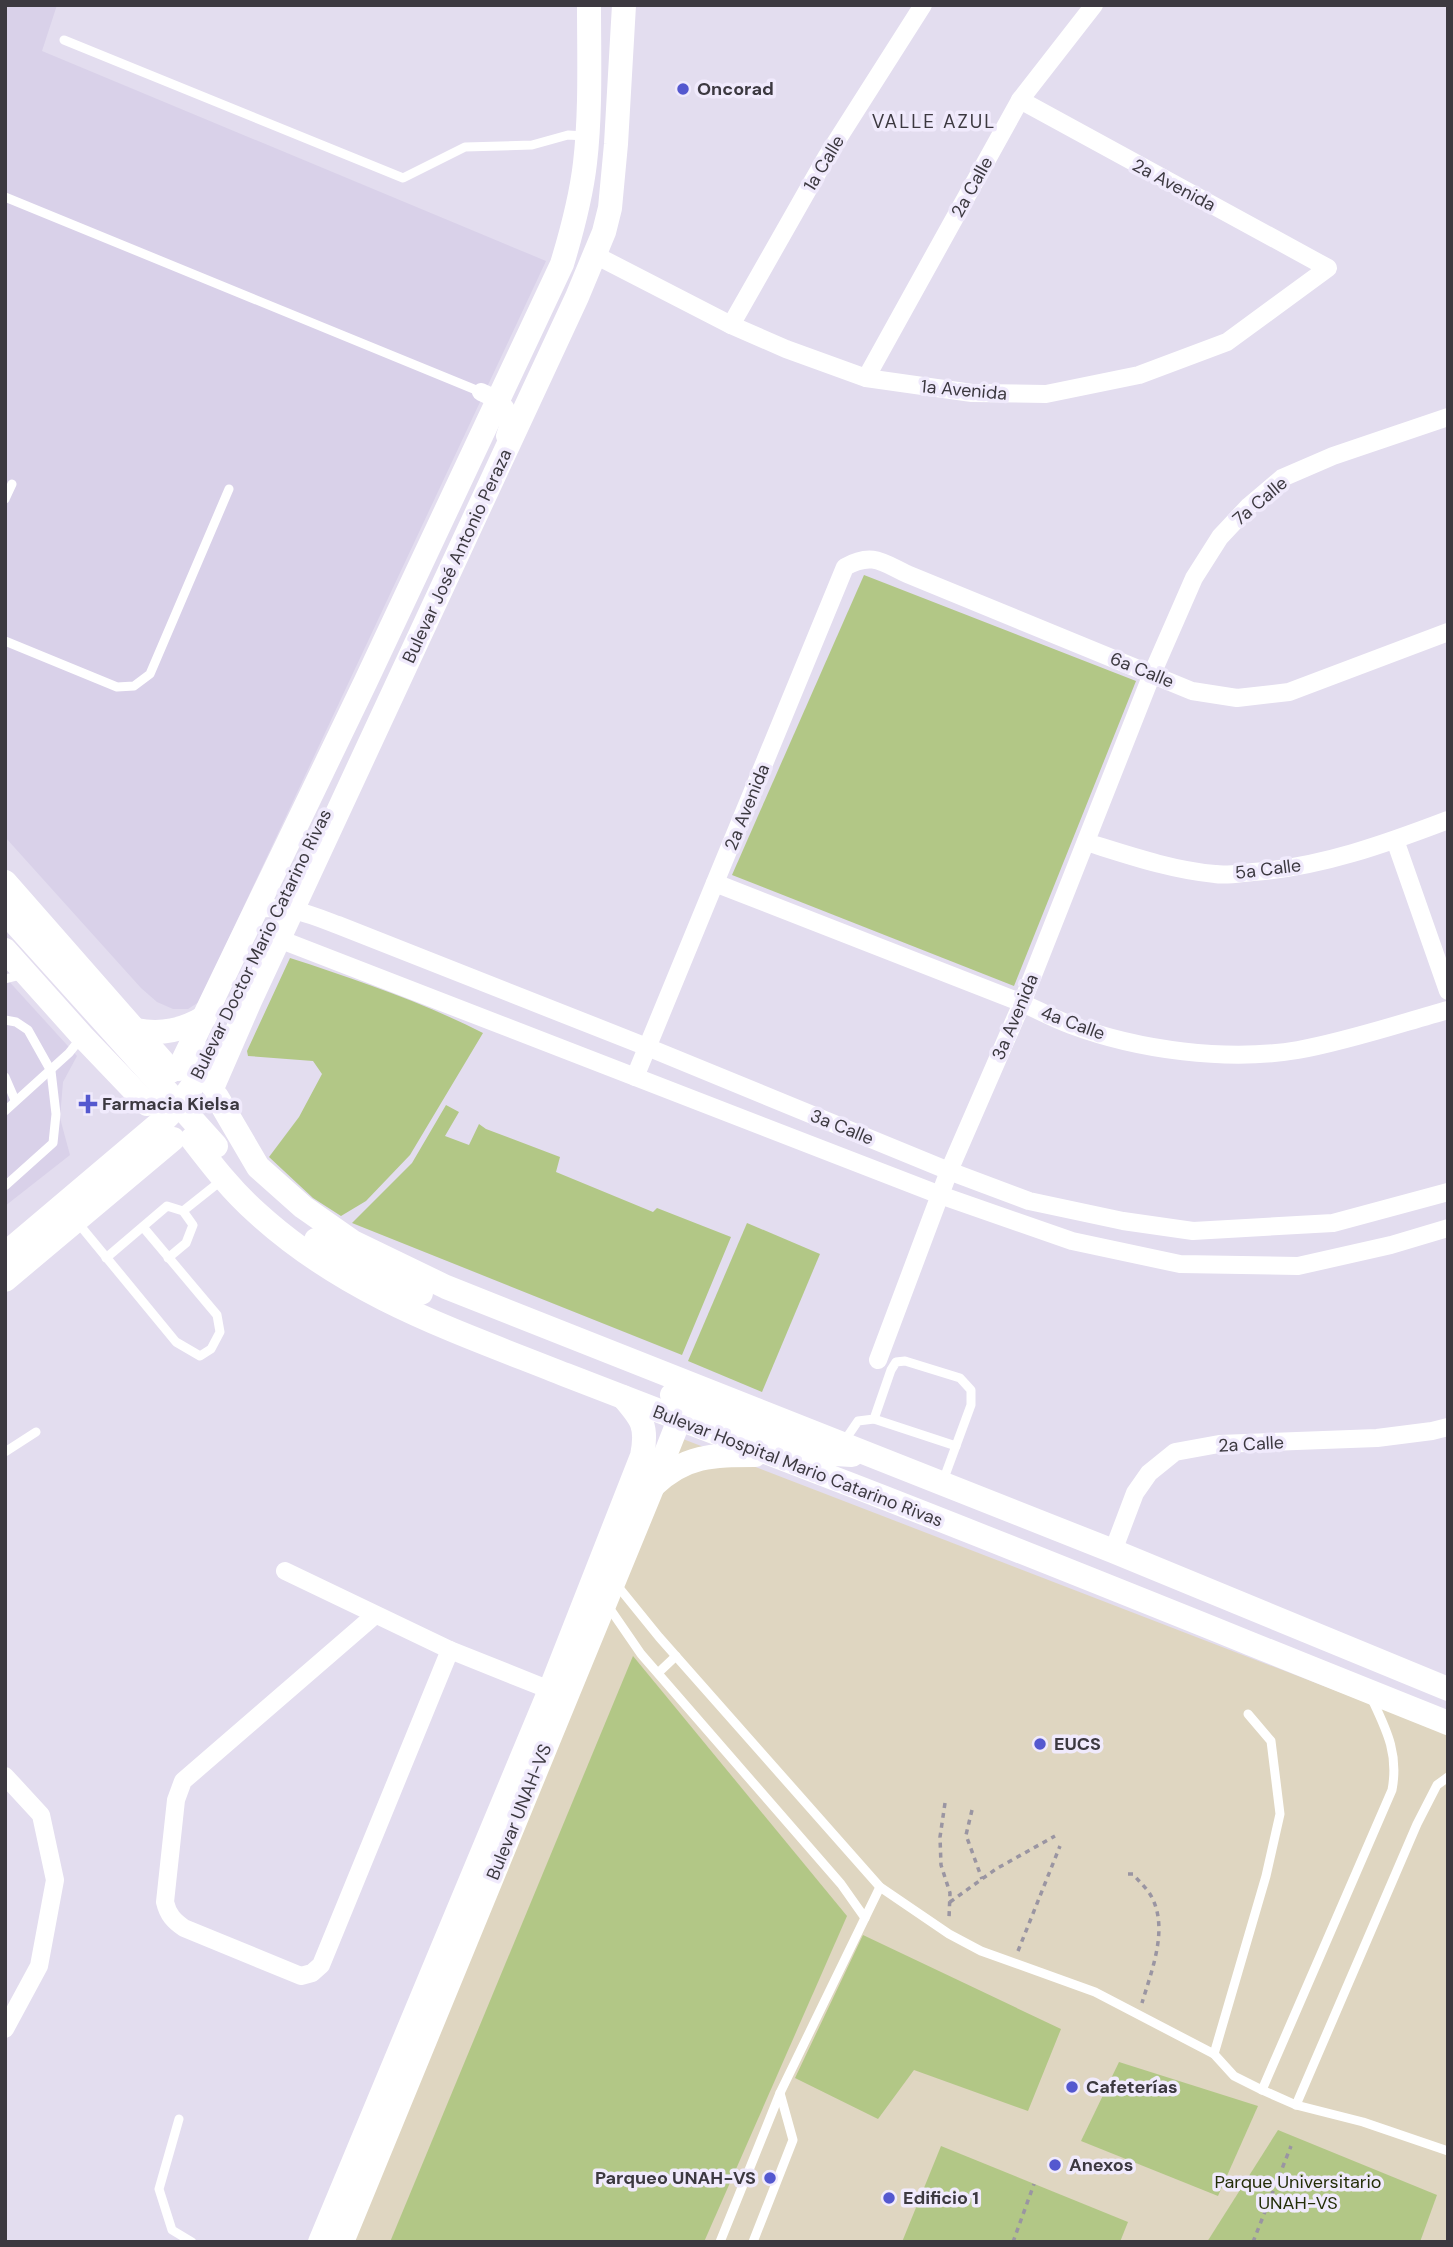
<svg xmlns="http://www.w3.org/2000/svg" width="1453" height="2247" font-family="'DM Sans',sans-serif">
<rect width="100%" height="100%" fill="#e3ddef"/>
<g fill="#d9d1e9">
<path d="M 5,5 L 57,5 L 42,51 L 546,261 L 199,1002 L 188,1009 L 173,1009 L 157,1002 L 141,988 L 5,837 Z"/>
<path d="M 5,977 L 77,1056 L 63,1082 L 60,1118 L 70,1155 L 5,1206 Z"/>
</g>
<path fill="#dfd6c1" d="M 683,1439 L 1448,1734 L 1448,2242 L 348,2242 Z"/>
<g fill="#b2c786">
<path d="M 864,575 L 1136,681 L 1014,986 L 732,875 Z"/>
<path d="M 290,958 C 355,979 422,1002 483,1033 L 410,1155 L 366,1201 L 341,1216 L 313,1198 L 269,1157 L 299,1117 L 322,1074 L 313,1061 L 248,1056 L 247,1051 Z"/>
<path d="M 446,1105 L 459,1112 L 445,1136 L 469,1145 L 479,1124 L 486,1129 L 560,1157 L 556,1172 L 653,1212 L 657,1208 L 731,1237 L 682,1355 L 352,1223 L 412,1163 Z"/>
<path d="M 747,1223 L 820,1254 L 762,1392 L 688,1361 Z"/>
<path d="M 633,1656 L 847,1916 L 704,2242 L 390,2242 Z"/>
<path d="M 863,1935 L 1061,2029 L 1028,2111 L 914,2070 L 878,2119 L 795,2078 Z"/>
<path d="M 1119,2062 L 1258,2106 L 1218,2196 L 1081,2141 Z"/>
<path d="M 1278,2130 L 1437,2195 L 1420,2242 L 1207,2242 Z"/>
<path d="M 941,2146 L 1128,2222 L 1120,2242 L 902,2242 Z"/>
</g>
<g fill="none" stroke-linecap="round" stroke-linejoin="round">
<g stroke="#9a95a2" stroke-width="3.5" stroke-dasharray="5 5" stroke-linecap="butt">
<path d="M 945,1803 L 940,1837 L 941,1865 L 950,1893 L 949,1918"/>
<path d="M 972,1810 L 966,1835 L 982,1879"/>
<path d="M 1128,1874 L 1133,1874 C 1138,1880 1143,1885 1148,1891 C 1171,1924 1152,1969 1142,2003"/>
<path d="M 950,1902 L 996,1869 L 1055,1836"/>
<path d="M 1018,1951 L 1060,1846"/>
<path d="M 1013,2242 L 1034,2184"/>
<path d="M 1253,2242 L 1291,2146"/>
</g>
<g stroke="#fff" stroke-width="9">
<path d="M 64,40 L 403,178 L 465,147 L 532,145 L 568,135 L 585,136"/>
<path d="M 5,197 L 481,392"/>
<path d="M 5,499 L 12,484"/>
<path d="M 5,641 L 117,687 L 134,686 L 150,674 L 229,489"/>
<path d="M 5,979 L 25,974"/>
<path d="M 5,1020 L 16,1022 L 28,1030 L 51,1071 L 56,1114 L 53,1143 L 5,1186"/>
<path d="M 5,1077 L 15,1100"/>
<path d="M 5,1111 L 69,1053 L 81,1038"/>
<path d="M 183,1211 L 222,1180"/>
<path d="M 78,1223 L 176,1342 L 200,1356 L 211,1349 L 220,1332 L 217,1315 L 143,1227"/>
<path d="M 106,1258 L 167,1206 L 183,1211 L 193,1225 L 186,1243 L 168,1258"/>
<path d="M 874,1419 L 956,1446"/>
<path d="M 843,1443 L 858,1421 L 874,1419 L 891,1370 L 896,1362 L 905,1361 L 960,1378 L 971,1390 L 971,1405 L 943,1481"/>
<path d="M 5,1452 L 36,1432"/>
<path d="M 616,1584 L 659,1637 L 880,1887 L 949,1934 L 981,1951 L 1095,1992 L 1214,2054 L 1234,2076 L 1262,2090 L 1296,2105 L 1363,2122 L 1448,2151"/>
<path d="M 608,1606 L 641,1654 L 841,1884 L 865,1918"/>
<path d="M 658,1673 L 676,1656"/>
<path d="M 1214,2054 L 1266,1876 L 1280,1814 L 1271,1741 L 1248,1714"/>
<path d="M 1262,2090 L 1392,1790 C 1399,1753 1386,1729 1371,1697"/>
<path d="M 1296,2105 L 1417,1824 L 1437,1785 L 1448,1777"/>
<path d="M 179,2119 L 159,2189 L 172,2230 L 192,2242"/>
<path d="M 720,2242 L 780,2093 L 880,1887"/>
<path d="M 753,2242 L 793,2140 L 780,2093"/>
</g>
<g stroke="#fff" stroke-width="18">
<path d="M 595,255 L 731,325 L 786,349 L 866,378 L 972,393 L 1046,394 L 1139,375 L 1227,342 L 1328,268 L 1020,100"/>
<path d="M 731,325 L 827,156 L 923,5"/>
<path d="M 866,378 L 1020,100 L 1094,5"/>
<path d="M 481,392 C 504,402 515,410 505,436"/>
<path d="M 1395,840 L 1448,991"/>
<path d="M 1086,842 C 1128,855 1171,870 1215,874 C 1227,876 1241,873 1253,872 C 1321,867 1385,844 1448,820"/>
<path d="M 715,883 L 1022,1003 C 1038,1010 1054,1019 1071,1025 C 1138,1050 1227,1062 1298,1050 C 1348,1041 1398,1024 1448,1010"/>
<path d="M 257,909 C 289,905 309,914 338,925 L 647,1047 L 949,1171 L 1029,1201 L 1123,1221 L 1193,1231 L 1333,1223 L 1448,1192"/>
<path d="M 279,939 L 940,1195 L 1072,1241 L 1180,1264 L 1298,1266 L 1391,1245 L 1448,1228"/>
<path d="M 635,1077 L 845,567 C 872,552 882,562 907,574 L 1192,691 L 1237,698 L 1289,692 L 1448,632"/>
<path d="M 878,1360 L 949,1171 L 1022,1003 L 1152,674 L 1194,578 L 1220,537 L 1249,506 L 1282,478 L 1333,456 L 1448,417"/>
<path d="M 1113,1551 L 1135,1493 L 1149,1473 L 1175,1452 L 1219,1444 L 1377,1438 L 1432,1431 L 1448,1427"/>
<path d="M 285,1571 L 450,1650 L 550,1690"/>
<path d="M 375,1615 L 183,1781 L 176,1800 L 165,1902 C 168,1915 174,1921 184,1928 L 301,1976 L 312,1973 L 321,1965 L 450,1650"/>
<path d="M 5,1776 L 41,1815 L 55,1880 L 39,1966 L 5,2029"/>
</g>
<g stroke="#fff" stroke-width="24">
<path d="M 5,882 L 171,1071"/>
<path d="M 5,912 L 216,1146"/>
<path d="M 5,950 L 82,1036 L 147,1104"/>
<path d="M 136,1030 C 162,1035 183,1030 205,1017"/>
<path d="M 179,1069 L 365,683 L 562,264 C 572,231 581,198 585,163 C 591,111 589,58 589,5"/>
<path d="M 213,1086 L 250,1001 L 577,297 L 604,232 L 610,208 L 616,144 L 624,5"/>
<path d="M 217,1097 L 258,1167 L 303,1207 L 353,1242 L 446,1287 L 1113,1551 L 1448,1689"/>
<path d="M 192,1139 C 212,1165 232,1191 257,1213 C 348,1296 453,1330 566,1375 C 662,1412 758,1449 854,1486 C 1053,1563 1250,1644 1448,1723"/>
<path d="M 316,1240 L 364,1269 L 421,1293"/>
<path d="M 5,1254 L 167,1117 C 186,1098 199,1078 211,1053"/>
<path d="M 5,1280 L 173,1139"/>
<path d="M 672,1395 L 818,1453 L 852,1455"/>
<path d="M 653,1486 C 685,1455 713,1455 755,1455"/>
<path d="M 320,2242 L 550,1690 L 642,1456 C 648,1426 642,1419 623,1397"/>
<path d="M 342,2242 L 653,1486 L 679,1420 L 679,1404"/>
</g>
</g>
<g fill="#5458cf" stroke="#f0eafc" stroke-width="2.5">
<circle cx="683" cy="89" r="7"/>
<path d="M84.5 1093.5h7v7h7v7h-7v7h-7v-7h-7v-7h7z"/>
<circle cx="1040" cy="1744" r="7"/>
<circle cx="1072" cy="2087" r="7"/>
<circle cx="1055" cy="2165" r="7"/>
<circle cx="770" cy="2178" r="7"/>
<circle cx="889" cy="2198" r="7"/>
</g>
<g text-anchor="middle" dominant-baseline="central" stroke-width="7" stroke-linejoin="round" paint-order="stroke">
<g font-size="18" font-weight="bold" fill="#3c3940" stroke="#f0eafc" text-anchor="start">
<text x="697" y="89">Oncorad</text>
<text x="102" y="1104">Farmacia Kielsa</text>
<text x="1054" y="1744">EUCS</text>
<text x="1086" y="2087">Cafeterías</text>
<text x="1069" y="2165">Anexos</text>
<text x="756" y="2178" text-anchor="end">Parqueo UNAH-VS</text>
<text x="903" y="2198">Edificio 1</text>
</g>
<g font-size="18" fill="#3c3940" stroke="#f0eafc">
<text transform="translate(824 163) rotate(-59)">1a Calle</text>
<text transform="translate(1174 185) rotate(28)">2a Avenida</text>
<text transform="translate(972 187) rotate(-61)">2a Calle</text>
<text transform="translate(964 390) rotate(5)">1a Avenida</text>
<text transform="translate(1260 501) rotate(-40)">7a Calle</text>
<text transform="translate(457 556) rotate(-65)">Bulevar José Antonio Peraza</text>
<text transform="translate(1142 670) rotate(22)">6a Calle</text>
<text transform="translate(747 807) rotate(-68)">2a Avenida</text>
<text transform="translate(1268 869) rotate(-7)">5a Calle</text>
<text transform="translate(261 944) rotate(-64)">Bulevar Doctor Mario Catarino Rivas</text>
<text transform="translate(1015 1017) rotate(-67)">3a Avenida</text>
<text transform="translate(1073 1023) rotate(20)">4a Calle</text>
<text transform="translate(842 1127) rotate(22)">3a Calle</text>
<text transform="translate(1251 1444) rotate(-3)">2a Calle</text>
<text transform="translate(798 1466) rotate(21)">Bulevar Hospital Mario Catarino Rivas</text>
<text transform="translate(519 1812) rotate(-68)">Bulevar UNAH-VS</text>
</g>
<g font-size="18" fill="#242e08" stroke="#f0eafc">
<text x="1298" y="2182">Parque Universitario<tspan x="1298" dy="21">UNAH-VS</tspan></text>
</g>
<g font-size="19" letter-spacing="2" fill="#3c3940" stroke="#f0eafc">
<text x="934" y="121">VALLE AZUL</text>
</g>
</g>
<rect width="1453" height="2247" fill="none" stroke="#3c3940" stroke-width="14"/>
</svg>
